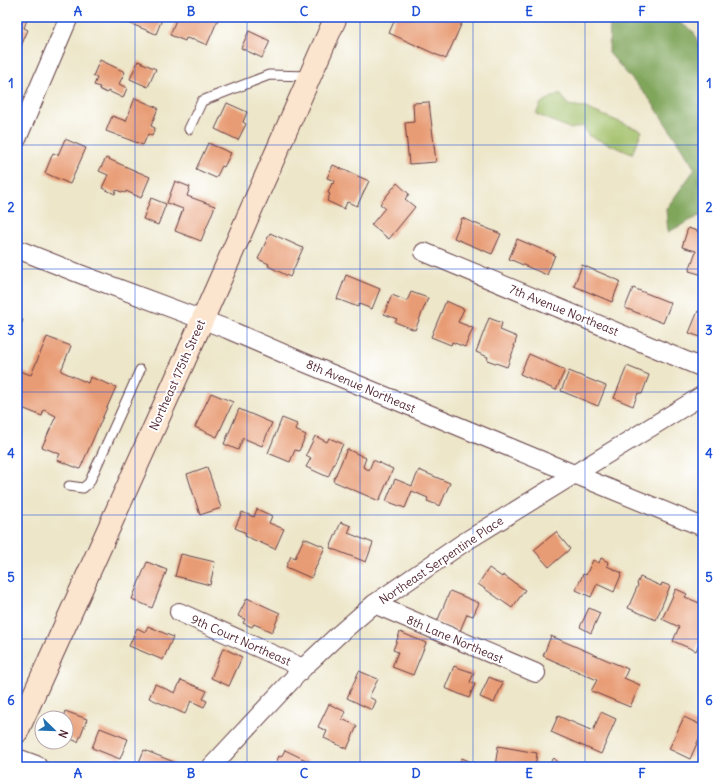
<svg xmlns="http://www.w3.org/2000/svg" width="720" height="784" font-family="Delius,sans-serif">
<rect width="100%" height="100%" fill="#fff"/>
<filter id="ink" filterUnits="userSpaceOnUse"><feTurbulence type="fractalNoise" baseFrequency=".025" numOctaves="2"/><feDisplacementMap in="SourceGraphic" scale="8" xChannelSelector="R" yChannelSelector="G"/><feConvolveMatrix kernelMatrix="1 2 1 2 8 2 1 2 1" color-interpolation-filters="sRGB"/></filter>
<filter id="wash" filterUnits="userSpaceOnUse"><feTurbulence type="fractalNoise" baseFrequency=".012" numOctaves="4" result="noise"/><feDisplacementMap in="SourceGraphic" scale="16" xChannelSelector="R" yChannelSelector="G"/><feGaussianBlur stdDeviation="0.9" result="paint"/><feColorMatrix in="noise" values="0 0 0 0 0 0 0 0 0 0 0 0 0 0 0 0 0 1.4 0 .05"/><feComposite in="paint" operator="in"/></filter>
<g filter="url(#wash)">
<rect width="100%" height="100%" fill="#ede6c9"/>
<path fill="#a1bf67" stroke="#766f49" d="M 560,93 L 568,105 L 583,107 L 642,131 L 632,154 L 589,136 L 583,126 L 571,129 L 536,114 L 541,103 Z"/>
<path fill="#80a65c" stroke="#656244" d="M 610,17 L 671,17 L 694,32 L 703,57 L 703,218 L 699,216 L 668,232 L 666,209 L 695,169 L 651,101 L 609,53 Z"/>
<g id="blocks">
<g fill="#e89c74">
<path d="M 17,17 L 28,17 L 24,28 L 28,30 L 17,55 Z"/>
<path d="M 120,17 L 163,17 L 156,34 L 119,19 Z"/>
<path d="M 177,17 L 199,17 L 201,18 L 202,17 L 219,17 L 207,45 L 193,39 L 193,40 L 186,38 L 185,41 L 170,35 Z"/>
<path d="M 396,17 L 462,17 L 464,18 L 446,59 L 389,33 Z"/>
<path d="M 249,31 L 270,41 L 262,58 L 241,48 Z"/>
<path d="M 100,60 L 125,72 L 119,84 L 127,88 L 123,98 L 108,91 L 107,93 L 99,89 L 100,87 L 94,85 L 97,78 L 93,76 Z"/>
<path d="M 138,61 L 156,69 L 148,87 L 130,79 Z"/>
<path d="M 135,98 L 158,108 L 151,126 L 155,128 L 152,136 L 148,134 L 143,145 L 106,131 L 112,116 L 126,121 Z"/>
<path d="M 429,102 L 436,162 L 409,164 L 405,123 L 414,122 L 413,103 Z"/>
<path d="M 227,103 L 247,112 L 243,122 L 246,124 L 238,140 L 215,129 Z"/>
<path d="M 65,139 L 86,148 L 70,184 L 45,173 L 53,153 L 58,155 Z"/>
<path d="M 208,143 L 231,153 L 224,167 L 222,166 L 216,178 L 196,169 Z"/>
<path d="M 106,158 L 150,177 L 141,198 L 126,191 L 125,193 L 116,190 L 115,194 L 102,188 L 108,175 L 99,171 Z"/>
<path d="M 333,165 L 369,181 L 357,206 L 347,202 L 344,209 L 327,201 L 330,194 L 328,193 L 332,183 L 333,184 L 335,181 L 327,178 Z"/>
<path d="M 175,181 L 190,187 L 187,196 L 215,206 L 201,241 L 175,231 L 183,209 L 167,203 Z"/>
<path d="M 397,183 L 409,194 L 405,199 L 415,207 L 389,239 L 371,225 L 385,208 L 380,204 Z"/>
<path d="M 151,198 L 166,204 L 158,225 L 143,219 Z"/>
<path d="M 462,218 L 501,234 L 492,254 L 454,238 Z"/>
<path d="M 688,228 L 703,233 L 703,275 L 689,271 L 696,251 L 682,247 Z"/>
<path d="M 270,233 L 303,248 L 290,277 L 268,266 L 269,264 L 258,259 Z"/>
<path d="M 517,239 L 555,255 L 547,275 L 509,259 Z"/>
<path d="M 582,265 L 620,281 L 612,302 L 574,286 Z"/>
<path d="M 346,275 L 380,289 L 372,309 L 359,304 L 358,307 L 337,299 Z"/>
<path d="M 633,288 L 671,303 L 663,323 L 625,308 Z"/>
<path d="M 411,292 L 428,298 L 415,330 L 395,322 L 397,319 L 384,314 L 392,295 L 407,301 Z"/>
<path d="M 446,301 L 464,309 L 458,322 L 473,328 L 465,347 L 452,342 L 451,345 L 431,337 Z"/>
<path d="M 698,311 L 703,313 L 703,338 L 689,333 Z"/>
<path d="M 17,318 L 23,320 L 17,334 Z"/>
<path d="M 489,318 L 502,323 L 500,330 L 517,337 L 514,346 L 515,346 L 507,367 L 487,360 L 488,357 L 476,352 Z"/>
<path d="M 47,337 L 71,346 L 61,371 L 88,383 L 90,377 L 116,387 L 80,469 L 57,460 L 60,454 L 42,447 L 56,416 L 44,410 L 42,416 L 17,406 L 17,370 L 31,375 Z"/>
<path d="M 529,354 L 565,370 L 556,390 L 520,374 Z"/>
<path d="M 627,366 L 649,375 L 642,394 L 638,393 L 633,406 L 614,398 Z"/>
<path d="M 569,371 L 606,386 L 598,406 L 561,391 Z"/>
<path d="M 211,393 L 233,402 L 217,437 L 195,427 Z"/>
<path d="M 239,409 L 272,423 L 262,446 L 243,438 L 238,450 L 224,444 Z"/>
<path d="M 282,418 L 297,424 L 295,430 L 306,435 L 299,451 L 295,450 L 290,462 L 268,453 Z"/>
<path d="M 315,436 L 327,442 L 329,438 L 343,444 L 328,477 L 306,467 L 311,458 L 306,455 Z"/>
<path d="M 347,449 L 366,458 L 363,467 L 369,470 L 373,460 L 393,469 L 379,501 L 333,481 Z"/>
<path d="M 207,467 L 221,508 L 200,515 L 187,474 Z"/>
<path d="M 419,470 L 450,483 L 440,506 L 427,501 L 428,498 L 412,491 L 405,508 L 386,501 L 395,479 L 412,486 Z"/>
<path d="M 257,509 L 272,516 L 269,523 L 284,529 L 275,549 L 245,536 L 246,533 L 235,528 L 242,512 L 254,517 Z"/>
<path d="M 341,522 L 351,526 L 348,533 L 373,543 L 366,562 L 330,548 Z"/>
<path d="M 556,532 L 570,549 L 549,567 L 534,550 Z"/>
<path d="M 304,538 L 325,547 L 311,578 L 286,567 L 291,556 L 295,558 Z"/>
<path d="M 181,554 L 215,562 L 210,585 L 175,576 Z"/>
<path d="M 601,558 L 608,562 L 607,566 L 622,573 L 614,592 L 597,584 L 591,597 L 576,590 L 583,574 L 586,575 L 593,560 L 599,563 Z"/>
<path d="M 147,562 L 167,570 L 152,608 L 132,599 Z"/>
<path d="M 489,568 L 502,577 L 503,575 L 525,590 L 512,608 L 478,584 Z"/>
<path d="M 640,577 L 661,586 L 662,583 L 670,586 L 656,620 L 628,608 L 638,585 L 637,584 Z"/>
<path d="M 676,589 L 687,594 L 685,597 L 702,604 L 703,602 L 703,634 L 696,651 L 673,641 L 679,627 L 662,619 Z"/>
<path d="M 450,591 L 479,603 L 473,616 L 467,614 L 460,631 L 437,622 Z"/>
<path d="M 247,598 L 280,613 L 272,632 L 254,624 L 252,627 L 243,623 L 245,619 L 238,616 Z"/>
<path d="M 589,608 L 600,613 L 591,633 L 580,627 Z"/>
<path d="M 148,626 L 173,637 L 163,660 L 129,646 L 137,628 L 145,632 Z"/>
<path d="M 400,632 L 426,643 L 413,675 L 392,667 L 398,652 L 393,650 Z"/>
<path d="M 551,636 L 628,669 L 624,678 L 640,685 L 630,707 L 591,691 L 597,680 L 543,656 Z"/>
<path d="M 223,648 L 242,657 L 229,686 L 211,678 Z"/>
<path d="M 703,652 L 703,664 L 699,662 Z"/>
<path d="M 454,666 L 474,673 L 470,682 L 475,684 L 469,698 L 445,688 Z"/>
<path d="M 359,671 L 378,679 L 369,697 L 376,701 L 372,710 L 347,698 Z"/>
<path d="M 489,677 L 503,683 L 494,703 L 480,697 Z"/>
<path d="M 181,680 L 207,691 L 203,699 L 207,701 L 204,707 L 191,701 L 185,714 L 149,698 L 155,684 L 175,693 Z"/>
<path d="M 329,704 L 346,712 L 342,719 L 357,726 L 347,749 L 324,738 L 327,731 L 318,727 Z"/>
<path d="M 65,711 L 87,719 L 78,742 L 66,737 L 66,718 L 63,718 Z"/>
<path d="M 601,712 L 616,719 L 601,754 L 551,732 L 558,716 L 593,731 Z"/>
<path d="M 684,717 L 703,726 L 703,730 L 690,759 L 669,749 Z"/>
<path d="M 100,728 L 128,739 L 120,759 L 92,748 Z"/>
<path d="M 498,746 L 537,753 L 535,767 L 495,767 Z"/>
<path d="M 144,750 L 174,762 L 171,767 L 137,767 Z"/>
<path d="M 285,750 L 318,766 L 317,767 L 277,767 L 278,764 L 276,763 L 279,756 L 281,757 Z"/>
<path d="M 462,758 L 483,767 L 458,767 Z"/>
<path d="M 554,758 L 563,767 L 546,767 Z"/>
</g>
</g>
</g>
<g filter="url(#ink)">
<use href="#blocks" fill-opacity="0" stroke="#623d43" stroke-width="1"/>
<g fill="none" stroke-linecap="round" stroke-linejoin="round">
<g stroke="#623d43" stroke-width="11">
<g id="service">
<path d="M 189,129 L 202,101 L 269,75 L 310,76"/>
<path d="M 69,486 L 83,488 L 89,483 L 140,370"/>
</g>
</g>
<g stroke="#623d43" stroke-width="20">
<g id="minor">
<path d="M 17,139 L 69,17"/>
<path d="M 17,249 L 80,274 L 227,329 L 303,362 L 574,474 L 703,527"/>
<path d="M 424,252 L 703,368"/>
<path d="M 374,604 L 536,673"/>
<path d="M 179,612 L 303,668"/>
<path d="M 211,767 L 303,668 L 337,636 L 374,604 L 463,543 L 703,395"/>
</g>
</g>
<g stroke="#623d43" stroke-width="24">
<path id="tertiary" d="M 17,760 L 36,767"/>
</g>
<g stroke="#623d43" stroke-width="24">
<path id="secondary" d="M 17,732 L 194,339 L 336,17"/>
</g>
<use href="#service" stroke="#fff" stroke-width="9"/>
<use href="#minor" stroke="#fff" stroke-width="18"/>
<use href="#tertiary" stroke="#fff" stroke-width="22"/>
<use href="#secondary" stroke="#fce5cf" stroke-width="22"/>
</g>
</g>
<path fill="none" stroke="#1d4ed8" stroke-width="1" stroke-opacity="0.55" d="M 135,17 L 135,767M 247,17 L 247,767M 360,17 L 360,767M 473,17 L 473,767M 585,17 L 585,767M 17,145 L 703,145M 17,269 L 703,269M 17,392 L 703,392M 17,515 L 703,515M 17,639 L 703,639"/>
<g text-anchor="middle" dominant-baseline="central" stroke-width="4" stroke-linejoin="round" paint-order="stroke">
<g font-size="12" fill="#4a1f2b" stroke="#fff">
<text transform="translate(564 310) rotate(22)">7th Avenue Northeast</text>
<text transform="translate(177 375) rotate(-66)">Northeast 175th Street</text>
<text transform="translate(361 386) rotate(23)">8th Avenue Northeast</text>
<text transform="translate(441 560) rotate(-34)">Northeast Serpentine Place</text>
<text transform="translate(455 639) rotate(23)">8th Lane Northeast</text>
<text transform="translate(241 640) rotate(24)">9th Court Northeast</text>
</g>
</g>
<rect width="720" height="784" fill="none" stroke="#fff" stroke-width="44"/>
<g transform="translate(54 730) rotate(113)"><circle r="19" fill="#ffffff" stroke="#b7a5aa"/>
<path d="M0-3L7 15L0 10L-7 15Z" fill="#1f6fb2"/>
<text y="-6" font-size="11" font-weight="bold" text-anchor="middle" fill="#4a1f2b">N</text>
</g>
<rect x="22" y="22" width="676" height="740" fill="none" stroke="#1d4ed8" stroke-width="1.5"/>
<g font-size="13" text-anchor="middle" font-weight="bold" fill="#1d4ed8">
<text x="78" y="16">A</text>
<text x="191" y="16">B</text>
<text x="304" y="16">C</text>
<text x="416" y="16">D</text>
<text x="529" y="16">E</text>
<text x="642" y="16">F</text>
<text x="11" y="88">1</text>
<text x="709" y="88">1</text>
<text x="11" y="212">2</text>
<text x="709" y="212">2</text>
<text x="11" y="335">3</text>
<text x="709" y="335">3</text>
<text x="11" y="458">4</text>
<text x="709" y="458">4</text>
<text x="11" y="582">5</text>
<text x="709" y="582">5</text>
<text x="11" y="705">6</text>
<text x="709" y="705">6</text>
<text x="78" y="778">A</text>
<text x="191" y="778">B</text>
<text x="304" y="778">C</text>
<text x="416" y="778">D</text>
<text x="529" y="778">E</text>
<text x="642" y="778">F</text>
</g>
</svg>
